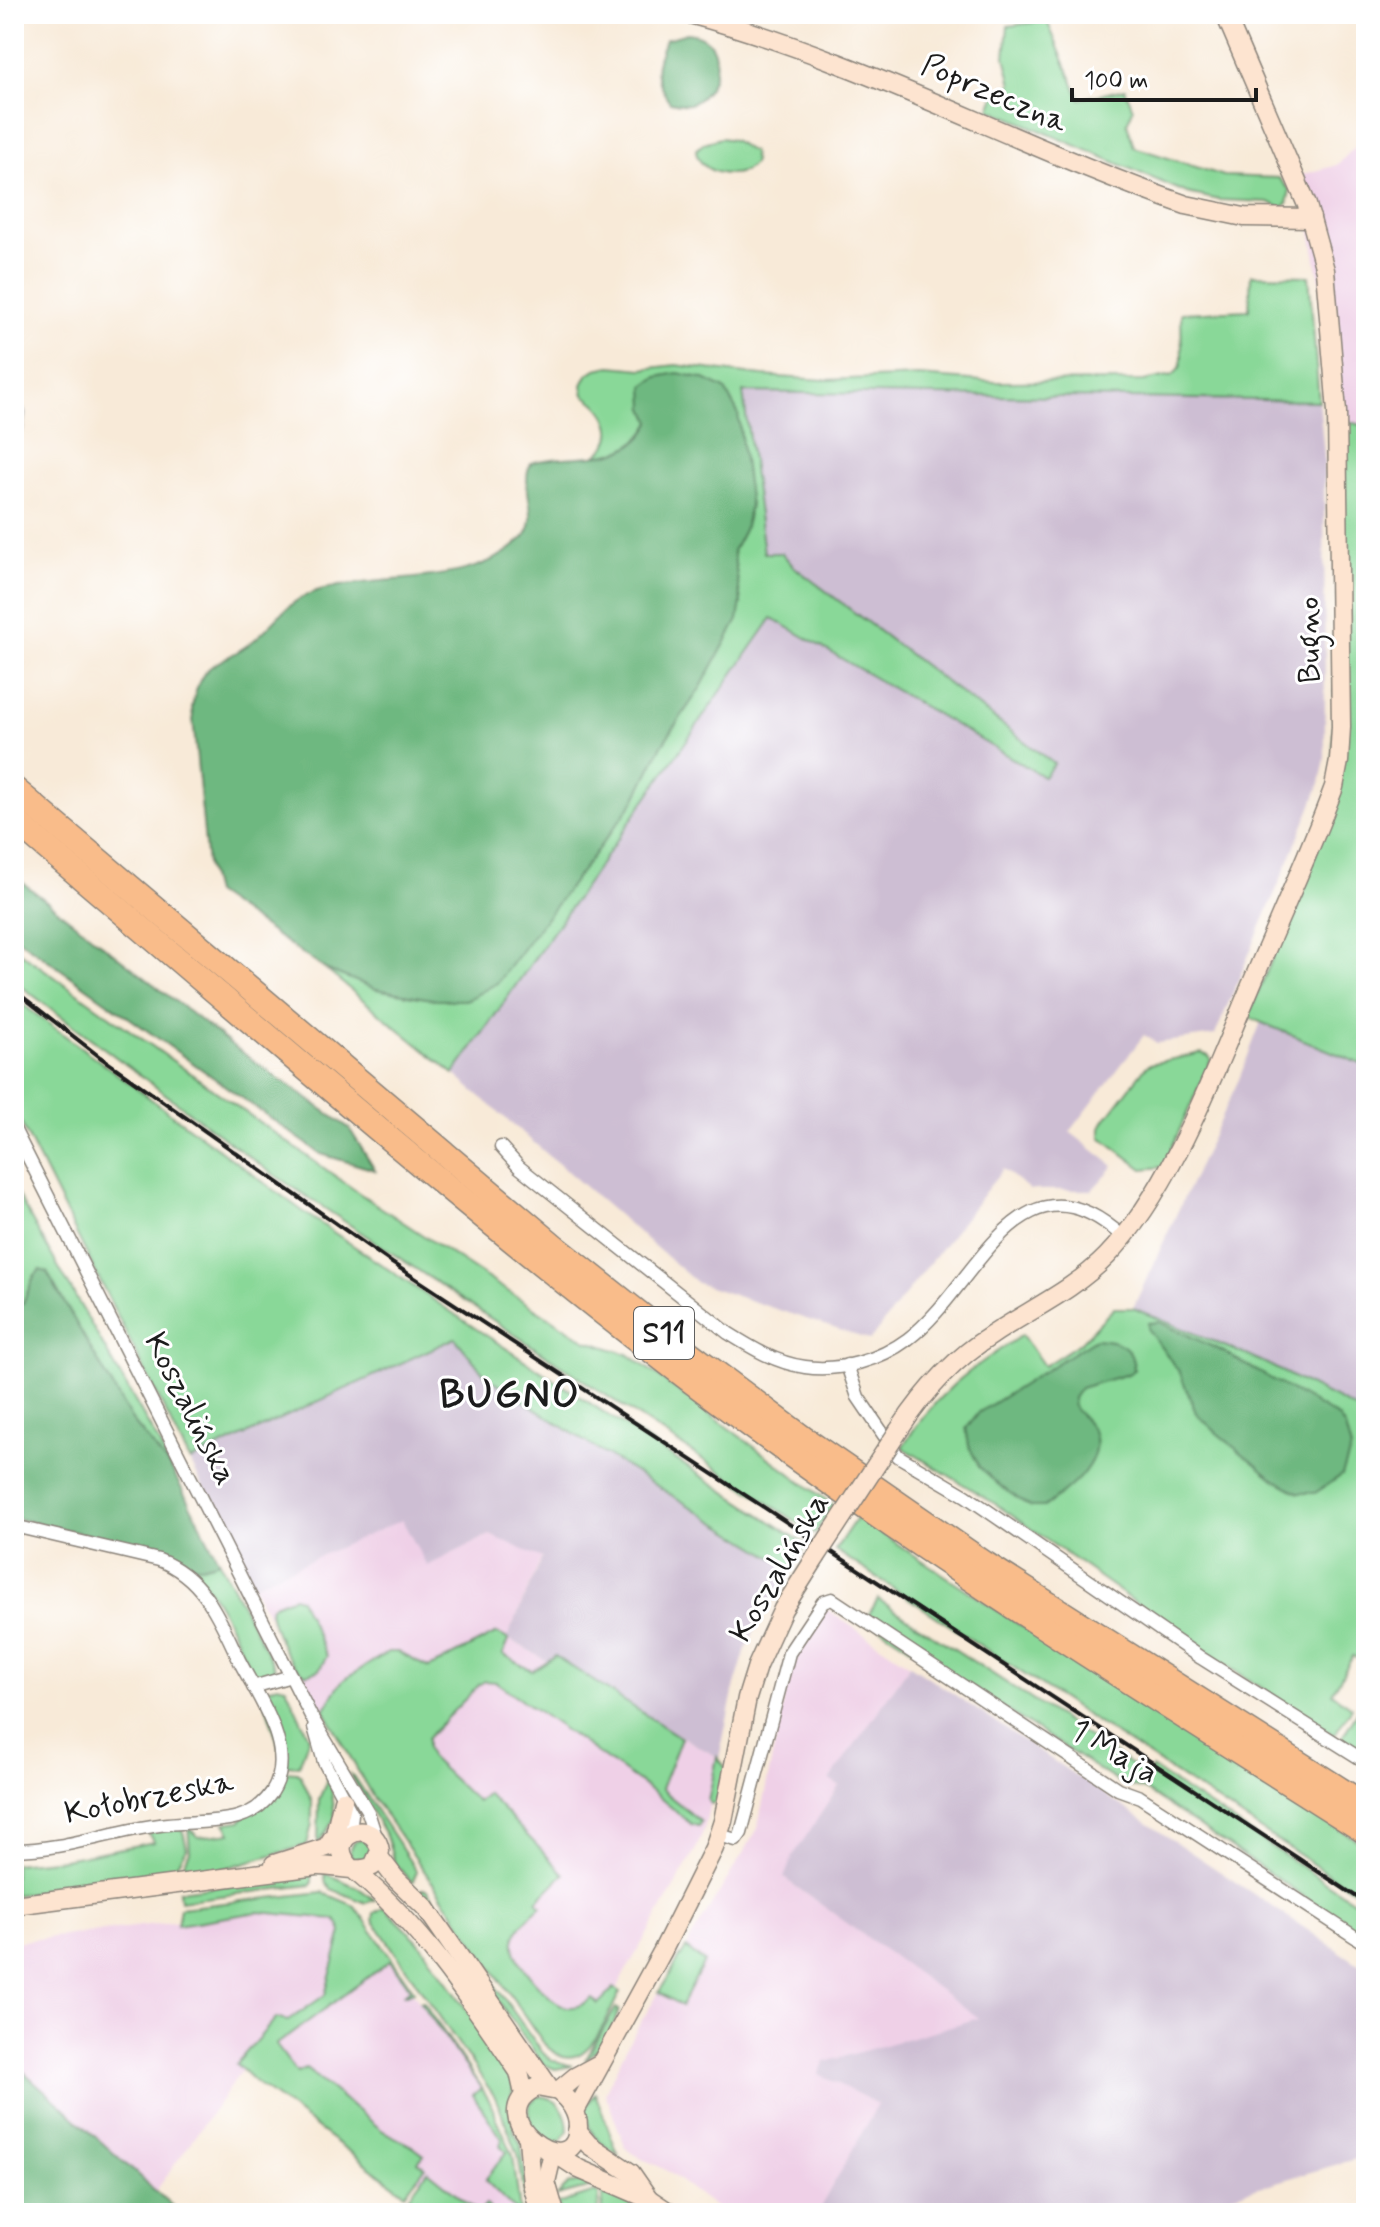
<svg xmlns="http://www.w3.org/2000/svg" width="1380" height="2227" font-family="Mynerve,sans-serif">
<rect width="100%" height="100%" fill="#fff"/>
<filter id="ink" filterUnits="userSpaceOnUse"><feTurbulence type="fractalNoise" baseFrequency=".0125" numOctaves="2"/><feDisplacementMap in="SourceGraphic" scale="16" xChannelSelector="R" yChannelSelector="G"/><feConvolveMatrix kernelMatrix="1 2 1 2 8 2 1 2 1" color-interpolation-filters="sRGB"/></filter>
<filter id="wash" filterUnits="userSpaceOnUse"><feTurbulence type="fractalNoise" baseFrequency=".006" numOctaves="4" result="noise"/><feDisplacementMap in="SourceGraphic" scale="32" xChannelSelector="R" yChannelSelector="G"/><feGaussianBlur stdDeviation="1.8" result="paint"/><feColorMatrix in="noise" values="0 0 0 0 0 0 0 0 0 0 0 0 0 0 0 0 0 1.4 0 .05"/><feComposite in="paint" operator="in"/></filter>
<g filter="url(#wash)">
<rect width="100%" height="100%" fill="#f8ead8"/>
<g fill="#efd0e7">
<path d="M 1365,137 L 1366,137 L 1366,426 L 1345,421 L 1301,175 L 1337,165 Z"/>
<path d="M 402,1519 L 428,1565 L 490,1535 L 542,1557 L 507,1638 L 719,1758 L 705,1826 L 697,1847 L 622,1978 L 617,1990 L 620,1992 L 593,2043 L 581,2055 L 562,2057 L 545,2045 L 473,1943 L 371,1794 L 324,1710 L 292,1664 L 253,1585 Z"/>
<path d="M 824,1608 L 910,1665 L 831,1780 L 839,1786 L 794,1856 L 784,1878 L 980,2018 L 819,2074 L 879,2104 L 817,2213 L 723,2213 L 666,2170 L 632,2153 L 625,2146 L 605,2093 L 630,2040 L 757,1830 L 793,1658 Z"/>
<path d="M 260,1911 L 363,1922 L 481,2088 L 510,2155 L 517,2213 L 462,2213 L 256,2050 L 156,2191 L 14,2063 L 14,1942 Z"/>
</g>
<g fill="#cdbed3">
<path d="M 742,392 L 1319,401 L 1324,455 L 1325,759 L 1320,783 L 1310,810 L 1215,1035 L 1157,1043 L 1144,1035 L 1070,1132 L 1114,1166 L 1092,1190 L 1030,1190 L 1003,1169 L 870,1340 L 697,1283 L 454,1074 L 772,618 Z"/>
<path d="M 1261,1022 L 1366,1066 L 1366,1414 L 1263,1362 L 1133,1308 L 1239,1079 Z"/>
<path d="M 455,1337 L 486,1376 L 592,1446 L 792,1569 L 756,1627 L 746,1649 L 733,1692 L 719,1758 L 507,1638 L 542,1558 L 490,1535 L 427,1566 L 402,1520 L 253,1585 L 190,1461 Z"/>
<path d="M 910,1665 L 1366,1969 L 1366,2156 L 1170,2213 L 817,2213 L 878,2104 L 818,2074 L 825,2062 L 979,2018 L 784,1878 L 793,1856 L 839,1786 L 830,1780 Z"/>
</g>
<g fill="#89d898" stroke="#527a5a" stroke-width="2">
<path d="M 1047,21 L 1080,99 L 1125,89 L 1133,109 L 1127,123 L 1134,147 L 1224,176 L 1279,178 L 1290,190 L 1287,204 L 1281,208 L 1269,202 L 1219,200 L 1187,193 L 990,109 L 996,94 L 1012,84 L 1005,57 L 1008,26 Z"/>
<path d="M 721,138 L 733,140 L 752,152 L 754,162 C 742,183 698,175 696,150 L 704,143 Z"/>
<path d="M 1251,275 L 1309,276 L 1319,401 L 743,392 L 764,553 L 782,553 L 793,566 L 1054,764 L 1044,777 L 772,618 L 454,1074 L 325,969 C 377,990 411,1000 467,1000 L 575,879 L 635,800 L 662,745 L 701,687 L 741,602 L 733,551 L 744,530 L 750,506 L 745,474 L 645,408 L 651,422 C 642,442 618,456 596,455 C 623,436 607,409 584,395 L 582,385 L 587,375 L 596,369 L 611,366 L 642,369 L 676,365 L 762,376 L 826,380 L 919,376 L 995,382 L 1144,381 L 1173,375 L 1180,368 L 1182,359 L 1181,313 L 1249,310 Z"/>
<path d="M 1345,421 L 1366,426 L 1366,1066 L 1248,1017 L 1330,818 Z"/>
<path d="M 14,948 L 359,1193 L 498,1285 L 587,1341 L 628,1354 L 833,1505 L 815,1534 L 267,1170 L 14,981 Z"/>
<path d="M 14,998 L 308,1215 L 475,1328 L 807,1545 L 792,1569 L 592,1446 L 486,1376 L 455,1338 L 190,1461 L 14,1109 Z"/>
<path d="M 1201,1053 L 1209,1056 L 1211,1060 L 1163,1167 L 1143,1169 L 1101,1137 L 1101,1127 L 1105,1120 L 1145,1068 L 1150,1064 Z"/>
<path d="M 14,1189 L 157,1440 L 172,1470 L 131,1419 L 75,1322 L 34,1276 L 23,1303 L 14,1304 Z"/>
<path d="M 1114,1308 L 1133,1308 L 1263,1362 L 1366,1414 L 1366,1664 L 1353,1656 L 1332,1693 L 1352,1708 L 1334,1735 L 1197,1646 L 997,1505 L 902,1447 C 937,1392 968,1370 1022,1335 L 1044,1366 L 1081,1342 Z"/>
<path d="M 857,1517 L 1012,1620 L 1366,1846 L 1366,1899 L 835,1550 Z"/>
<path d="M 219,1561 L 275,1668 L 266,1677 L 253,1674 C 234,1637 219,1594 188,1565 L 201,1566 Z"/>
<path d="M 293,1597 L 300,1599 L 327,1656 L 319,1670 L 307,1674 C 288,1668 274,1631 270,1612 L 271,1606 Z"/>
<path d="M 878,1599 L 1147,1775 L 1152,1768 L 1366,1909 L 1366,1938 L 1145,1790 L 1121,1784 L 866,1619 Z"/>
<path d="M 497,1633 L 509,1640 L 503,1654 L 532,1671 L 555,1656 L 681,1738 L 661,1789 L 701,1822 L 698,1826 L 691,1824 L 653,1792 L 496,1682 L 485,1681 L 480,1684 L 427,1738 L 427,1748 L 430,1757 L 477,1802 L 487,1793 L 564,1874 L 537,1901 L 541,1906 C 530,1916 517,1926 514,1941 C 511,1961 550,2004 568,2007 C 578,2008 585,2004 592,1998 L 598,2004 L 614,1988 L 620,1992 C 605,2020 585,2083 545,2045 L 371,1794 L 324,1710 L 342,1681 L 388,1652 L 398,1652 L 429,1668 Z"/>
<path d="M 277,1685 L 286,1687 L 309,1737 L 299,1766 L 285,1765 L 263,1696 L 268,1689 Z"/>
<path d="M 1358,1711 L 1366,1716 L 1366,1755 L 1341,1739 Z"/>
<path d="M 717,1757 L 727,1769 L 723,1790 L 715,1803 L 711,1804 L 708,1801 Z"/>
<path d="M 284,1771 L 297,1772 L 301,1776 L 312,1801 L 312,1824 L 307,1845 L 222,1869 L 178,1876 L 190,1851 L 188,1827 L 198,1837 L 231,1833 L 225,1823 L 240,1821 Z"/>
<path d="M 350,1774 L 354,1776 L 417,1872 L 412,1883 L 395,1864 L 386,1836 Z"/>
<path d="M 328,1778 L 331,1785 L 335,1818 L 318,1844 L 319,1799 Z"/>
<path d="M 182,1827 L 187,1848 L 172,1874 L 14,1895 L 14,1864 L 64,1859 L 154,1842 L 147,1832 Z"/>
<circle cx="361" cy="1851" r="11"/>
<path d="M 324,1873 L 357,1887 L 375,1900 L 366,1903 L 331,1889 L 326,1884 Z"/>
<path d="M 312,1874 L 312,1884 L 310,1885 L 180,1901 L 179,1891 Z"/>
<path d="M 422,1889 L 426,1889 L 543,2053 L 552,2060 L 572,2066 L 555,2069 L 543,2064 L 420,1890 Z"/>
<path d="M 322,1892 L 355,1906 L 414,1991 L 403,1995 L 410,1989 L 390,1961 L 276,2045 L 297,2073 L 306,2069 L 383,2131 L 412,2146 L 424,2155 L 418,2162 L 425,2168 L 405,2193 L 254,2081 L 236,2064 L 276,2018 L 288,2021 L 325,1995 L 342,1932 L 339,1924 L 334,1919 L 258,1912 L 177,1925 L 180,1908 Z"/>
<path d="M 384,1907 L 418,1941 L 509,2069 L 513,2087 L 510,2109 L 514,2132 L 521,2144 L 529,2202 L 525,2200 L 518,2154 L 495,2097 L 373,1920 L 374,1913 Z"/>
<path d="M 686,1948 L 704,1962 L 681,2006 L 659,1992 Z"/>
<path d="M 423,2001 L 488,2098 L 513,2155 L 520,2212 L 518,2213 L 485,2180 L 507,2152 L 500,2146 L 502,2139 L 473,2095 L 481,2088 L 420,2002 Z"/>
<path d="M 616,2008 L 619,2010 C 612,2031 603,2047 585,2060 Z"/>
<path d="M 595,2093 L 618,2154 C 596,2142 587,2132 585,2107 Z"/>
<path d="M 539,2096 C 558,2097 568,2112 568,2131 L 560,2142 C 539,2143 526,2123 530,2103 Z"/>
<path d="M 428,2171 L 479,2212 L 486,2204 L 493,2213 L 430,2213 L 409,2196 Z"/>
<path d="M 584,2181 L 592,2184 L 588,2188 L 557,2196 L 569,2184 Z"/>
<path d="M 603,2189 L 646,2213 L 602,2213 Z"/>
<path d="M 595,2192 L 599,2194 L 598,2213 L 561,2213 L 558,2204 Z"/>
<path d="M 1215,2200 L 1220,2213 L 1170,2213 Z"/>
</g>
<g fill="#6eb880" stroke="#456a4e" stroke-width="2">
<path d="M 687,33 C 692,34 696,34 700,36 C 727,47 716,97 689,104 C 684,105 675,103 670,102 C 652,76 653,66 666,39 Z"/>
<path d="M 678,373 L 702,378 L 725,389 L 738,413 L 750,506 L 744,530 L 733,551 L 741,602 L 738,620 L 701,687 L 662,745 L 635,800 L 497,983 L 467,1000 L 437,1000 L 376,989 L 325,969 L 214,893 L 207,865 L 192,708 C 201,658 215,669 249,644 C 274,626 286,599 320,590 C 383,573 475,589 523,538 C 543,518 518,487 531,463 C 571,450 629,470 651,422 L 645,408 L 644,386 L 657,377 Z"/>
<path d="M 14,876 L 233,1046 L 349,1128 L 375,1170 L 321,1154 L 14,936 Z"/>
<path d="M 40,1270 L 47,1272 L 131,1419 L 172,1470 L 219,1561 L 201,1566 L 188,1565 L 159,1551 L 14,1518 L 14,1304 L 23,1303 L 34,1276 Z"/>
<path d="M 1159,1322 L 1222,1351 L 1338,1417 L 1345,1427 L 1351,1449 L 1342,1475 L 1315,1493 L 1299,1493 L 1275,1480 L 1217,1433 L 1196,1413 L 1180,1373 L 1148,1330 L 1148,1323 Z"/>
<path d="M 1095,1339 C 1118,1340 1133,1345 1134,1370 L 1128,1374 L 1080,1388 L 1073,1398 L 1074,1408 C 1081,1417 1094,1426 1095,1438 C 1100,1467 1064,1493 1044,1507 L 1030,1507 L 1000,1486 L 979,1467 L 969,1446 L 966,1428 L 978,1413 Z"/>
<path d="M 14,2063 L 180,2213 L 14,2213 Z"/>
</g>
<path fill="#6ba5db" stroke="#44607c" stroke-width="2" d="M 14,393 L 25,413 L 22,432 L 14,439 Z"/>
</g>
<g filter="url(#ink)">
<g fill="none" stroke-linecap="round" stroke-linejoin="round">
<g stroke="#8a837a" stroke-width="15">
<g id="street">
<path d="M 14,1129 L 311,1716 L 368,1812 L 377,1840"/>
<path d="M 501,1147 L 519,1167 L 728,1333 C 752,1348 776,1363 805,1367 C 840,1372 880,1360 908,1339 C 977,1288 1019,1142 1123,1237"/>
<path d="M 847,1365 L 858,1397 L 898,1456 L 966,1496 L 1201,1658 L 1366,1762"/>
<path d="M 14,1526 L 159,1560 C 205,1578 220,1620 240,1662 C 259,1699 298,1751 272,1792 C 264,1804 252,1813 238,1817 C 213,1824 185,1821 159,1825 C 110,1832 63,1850 14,1850"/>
<path d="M 253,1687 L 291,1676"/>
<path d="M 314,1727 L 324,1762 L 352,1814 L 350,1834"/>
<path d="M 719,1835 L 736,1840 L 741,1833 L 789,1653 L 823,1602 L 832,1599 L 1118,1789 L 1140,1797 L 1366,1944"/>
</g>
</g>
<g stroke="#8a837a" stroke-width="21">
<g id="secondary">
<path d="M 690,14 C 862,60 1019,147 1186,205 L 1244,217 L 1311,218"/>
<path d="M 899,1430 C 924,1392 953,1359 992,1335 C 1031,1309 1074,1290 1107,1256 C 1170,1191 1212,1078 1247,995 C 1276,925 1308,857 1334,787 L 1339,761 L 1341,727 L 1337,412 L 1325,270 L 1307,205 L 1225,14"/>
<path d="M 328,1845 L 335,1834 L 343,1800"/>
<path d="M 379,1857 L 395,1878 L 426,1908 L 549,2087"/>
<path d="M 274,1864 L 343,1842"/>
<path d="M 14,1905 L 317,1866 C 335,1865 357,1874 373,1866 L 380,1851 C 374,1812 316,1839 355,1871 C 422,1927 470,1999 519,2072 L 524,2094"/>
<path d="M 537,2087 L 558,2091 C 569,2100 578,2111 578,2127 C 576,2190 475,2116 537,2087 Z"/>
<path d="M 558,2091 L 575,2077 L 601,2063"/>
<path d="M 575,2111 L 662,1952 L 714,1848 L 723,1821 L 747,1698 L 757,1666 L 783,1609 L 816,1557"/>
<path d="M 577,2131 L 589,2145 L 631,2173 L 649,2199"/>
<path d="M 528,2139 L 532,2183 L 540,2213"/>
<path d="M 553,2152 L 579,2169 L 649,2199 L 670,2213"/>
<path d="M 553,2152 L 546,2182 L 555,2213"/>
</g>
</g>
<g stroke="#8a837a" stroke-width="27">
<g id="highway">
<path d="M 14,789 L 554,1246 L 680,1346 L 803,1438 L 984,1563 L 1366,1806"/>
<path d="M 14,820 C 245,1015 473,1217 715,1399 C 924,1556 1146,1692 1366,1832"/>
</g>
</g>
<use href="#street" stroke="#fff" stroke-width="12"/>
<use href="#secondary" stroke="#fde4d0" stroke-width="18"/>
<use href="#highway" stroke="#f9bc8a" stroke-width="24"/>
<path stroke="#1c1c1c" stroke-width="4" d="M 14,990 L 100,1057 L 392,1263 L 1366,1903"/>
<g stroke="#8a837a" stroke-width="21" stroke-linecap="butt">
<path id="secondary-bridge" d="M 816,1557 L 899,1430"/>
</g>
<use href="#secondary-bridge" stroke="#fde4d0" stroke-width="18"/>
</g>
</g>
<g text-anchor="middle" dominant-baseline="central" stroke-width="6" stroke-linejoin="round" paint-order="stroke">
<rect fill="#fff" stroke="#606060" stroke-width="2" x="634" y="1307" width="60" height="52" rx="6"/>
<g font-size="30" font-weight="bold" fill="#1c1c1c">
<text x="664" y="1333">S11</text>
</g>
<g font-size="32" fill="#1c1c1c" stroke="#fff">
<text transform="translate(994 94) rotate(23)">Poprzeczna</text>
<text transform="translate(1310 640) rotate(-91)">Bugno</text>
<text transform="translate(190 1409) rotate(63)">Koszalińska</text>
<text transform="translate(780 1568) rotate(-60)">Koszalińska</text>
<text transform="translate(1114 1752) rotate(31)">1 Maja</text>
<text transform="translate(149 1798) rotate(-11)">Kołobrzeska</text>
</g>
<g font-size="40" font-weight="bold" letter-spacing="2" fill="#1c1c1c" stroke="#fff">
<text x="510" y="1396">BUGNO</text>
</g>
</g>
<rect width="1380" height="2227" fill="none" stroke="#fff" stroke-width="48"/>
<path d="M1072 88v12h184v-12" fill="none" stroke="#1c1c1c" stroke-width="4"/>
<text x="1084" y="88" font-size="24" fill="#1c1c1c" stroke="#ffffff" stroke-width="6" paint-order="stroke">100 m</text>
</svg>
